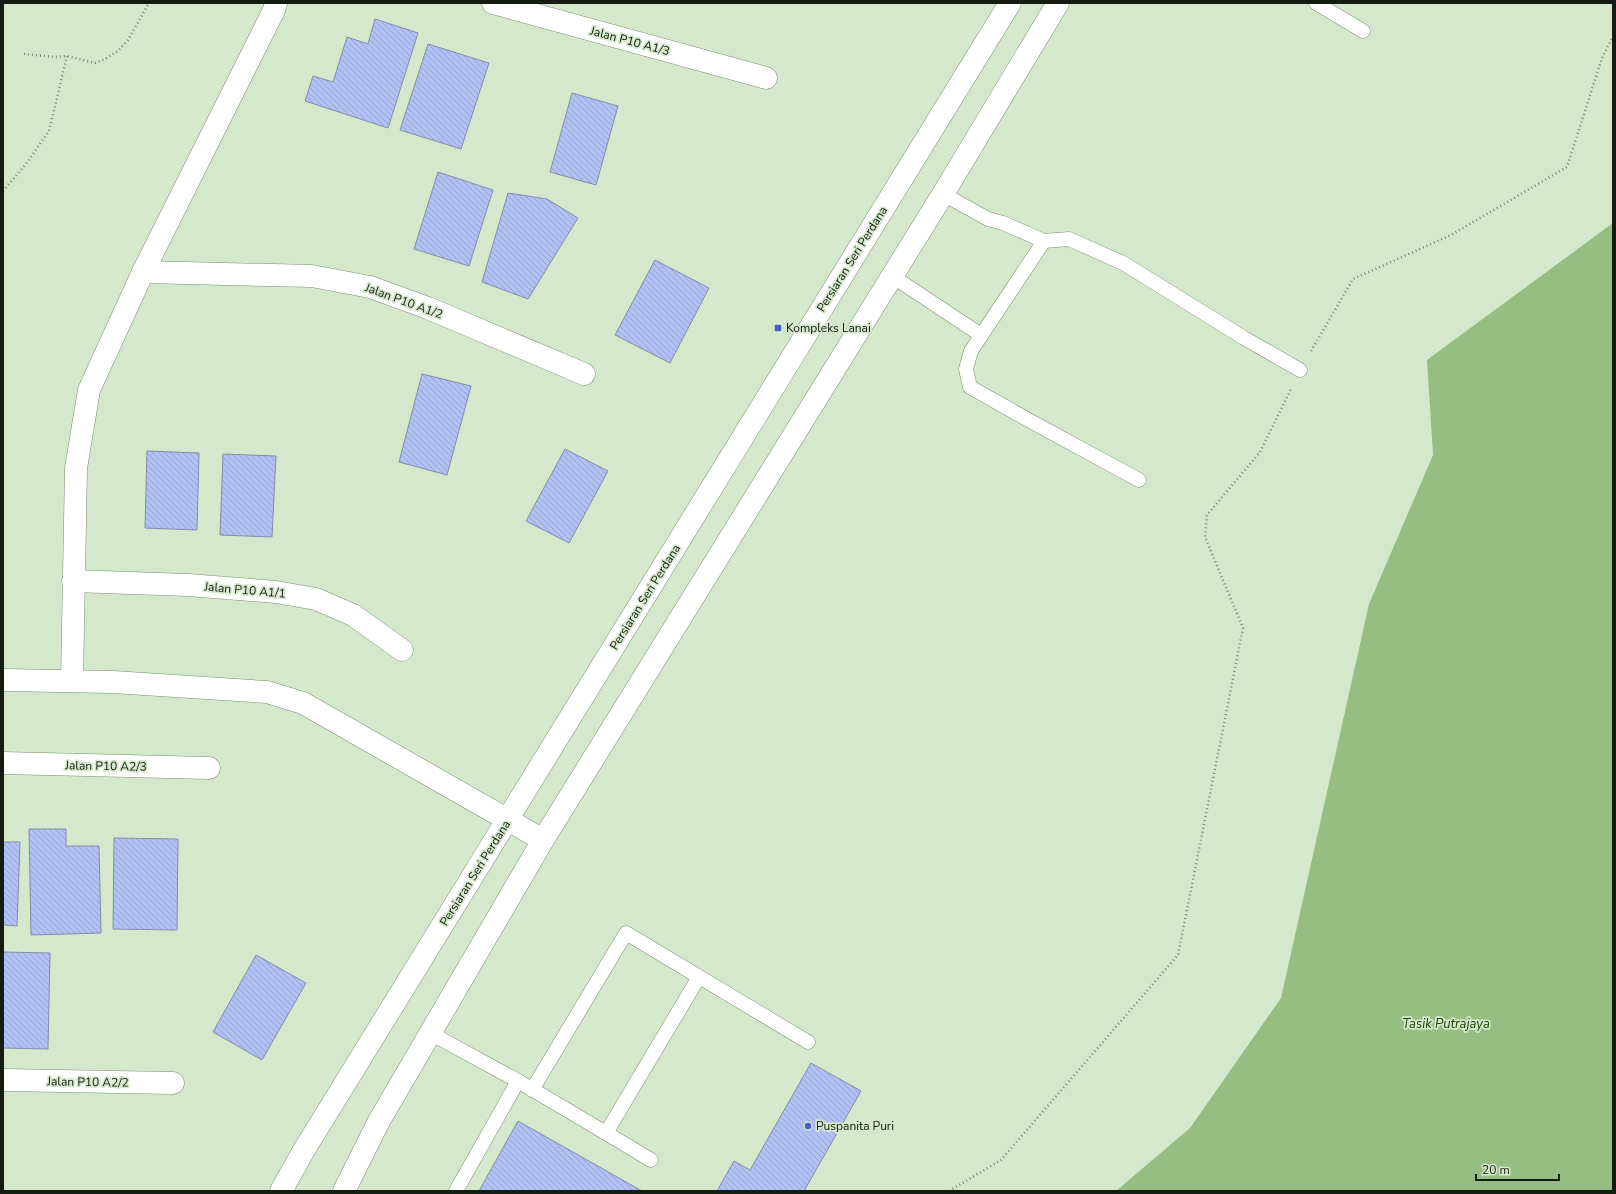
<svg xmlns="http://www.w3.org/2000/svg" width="1616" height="1194" font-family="'Nunito Sans',sans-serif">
<defs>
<pattern id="building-back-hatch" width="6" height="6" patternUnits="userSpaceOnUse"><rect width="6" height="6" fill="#b2c1f4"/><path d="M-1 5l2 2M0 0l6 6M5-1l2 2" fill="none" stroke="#98a5d0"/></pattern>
</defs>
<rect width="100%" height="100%" fill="#d4e9cb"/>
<path fill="#96be83" d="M 1613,223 L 1613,1191 L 1116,1191 L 1190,1128 L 1281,998 L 1369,604 L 1433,455 L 1427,360 Z"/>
<g fill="url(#building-back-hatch)" stroke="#838ca9">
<path d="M 375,19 L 418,33 L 388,128 L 305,101 L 313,76 L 333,82 L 347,37 L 368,44 Z"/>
<path d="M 428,44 L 489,63 L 461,149 L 400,130 Z"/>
<path d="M 572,93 L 618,106 L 596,185 L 550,172 Z"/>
<path d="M 438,172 L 493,190 L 469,266 L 414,249 Z"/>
<path d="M 508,193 L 547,199 L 578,218 L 528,299 L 482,282 Z"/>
<path d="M 655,260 L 709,288 L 670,363 L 615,335 Z"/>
<path d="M 422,374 L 471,386 L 447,475 L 399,462 Z"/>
<path d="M 565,449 L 608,471 L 569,543 L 526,521 Z"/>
<path d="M 147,451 L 199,453 L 197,530 L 145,528 Z"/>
<path d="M 223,454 L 276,456 L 272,537 L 220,535 Z"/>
<path d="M 29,829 L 66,829 L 66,846 L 99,846 L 101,933 L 31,935 Z"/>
<path d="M 114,838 L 178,839 L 177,930 L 113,929 Z"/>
<path d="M 3,842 L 20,842 L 17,926 L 3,925 Z"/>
<path d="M 3,952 L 50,953 L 48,1049 L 3,1048 Z"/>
<path d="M 256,955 L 306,983 L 262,1060 L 213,1032 Z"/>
<path d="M 811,1063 L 861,1091 L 804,1191 L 717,1191 L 734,1161 L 750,1170 Z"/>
<path d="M 518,1121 L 642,1191 L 479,1191 Z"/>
</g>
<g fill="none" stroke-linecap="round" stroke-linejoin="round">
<g stroke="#7b8e72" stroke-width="15">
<g id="service">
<path d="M 1316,3 L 1363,31"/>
<path d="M 943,194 L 988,219 L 1003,223 L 1044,241 L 1069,239 L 1123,263 L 1244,338 L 1300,370"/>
<path d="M 1044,241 L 971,351 L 966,369 L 970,387 L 1032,422 L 1139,480"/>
<path d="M 892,276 L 981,335"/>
<path d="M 430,1033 L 518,1081 L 606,1133 L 699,977"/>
<path d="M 532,1090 L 626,933 L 808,1042"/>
<path d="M 606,1133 L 651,1160"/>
<path d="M 456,1191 L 518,1081"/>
</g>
</g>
<g stroke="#7b8e72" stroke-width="23">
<g id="minor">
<path d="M 493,3 L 766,78"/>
<path d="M 143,272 L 312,276 L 370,287 L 428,308 L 584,374"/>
<path d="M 73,581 L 188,585 L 276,592 L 316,599 L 353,615 L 402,650"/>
<path d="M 3,680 L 113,682 L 267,692 L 303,703 L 543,840"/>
<path d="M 72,681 L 76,468 L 89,390 L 143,272 L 274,10 L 276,3"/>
<path d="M 3,763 L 209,768"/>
<path d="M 3,1080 L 173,1083"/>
</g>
</g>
<g stroke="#7b8e72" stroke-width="23">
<g id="tertiary">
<path d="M 281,1191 L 304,1150 L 1010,3"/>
<path d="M 344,1191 L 379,1121 L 543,840 L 943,194 L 1058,3"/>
</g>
</g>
<g stroke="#7a8873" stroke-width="2.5" stroke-dasharray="1 3" stroke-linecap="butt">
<path d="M 24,54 L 55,57 L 67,56 L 95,63 L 105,59 L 118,51 L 128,40 L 149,3"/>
<path d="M 3,191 L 26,164 L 49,131 L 67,56"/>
<path d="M 1311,351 L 1353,279 L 1451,235 L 1567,167 L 1602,58 L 1613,36"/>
<path d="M 949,1191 L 1001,1160 L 1178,955 L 1243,628 L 1205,537 L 1207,515 L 1260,452 L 1291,389"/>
</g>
<use href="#service" stroke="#fff" stroke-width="14"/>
<use href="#minor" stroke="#fff" stroke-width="22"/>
<use href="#tertiary" stroke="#fff" stroke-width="22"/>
</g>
<g fill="#495cd1" stroke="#d4e9cb" stroke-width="1.5">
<rect x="774" y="324" width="8" height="8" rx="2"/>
<circle cx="808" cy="1126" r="4"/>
</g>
<g text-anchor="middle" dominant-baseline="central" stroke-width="3.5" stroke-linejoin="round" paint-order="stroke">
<g font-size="12" fill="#141b11" stroke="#d4e9cb">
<text transform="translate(630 41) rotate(15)">Jalan P10 A1/3</text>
<text transform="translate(852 259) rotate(-58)">Persiaran Seri Perdana</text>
<text transform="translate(404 301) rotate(20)">Jalan P10 A1/2</text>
<text transform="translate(245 590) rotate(5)">Jalan P10 A1/1</text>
<text transform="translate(645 597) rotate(-58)">Persiaran Seri Perdana</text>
<text transform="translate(106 766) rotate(1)">Jalan P10 A2/3</text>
<text transform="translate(475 873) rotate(-58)">Persiaran Seri Perdana</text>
<text transform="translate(88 1082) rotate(1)">Jalan P10 A2/2</text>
</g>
<g font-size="12" fill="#141b11" stroke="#d4e9cb" text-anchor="start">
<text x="786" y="328">Kompleks Lanai</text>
<text x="816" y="1126">Puspanita Puri</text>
</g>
<g font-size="13" font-style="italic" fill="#1c4101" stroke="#d4e9cb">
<text x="1446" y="1024">Tasik Putrajaya</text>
</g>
</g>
<rect width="1616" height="1194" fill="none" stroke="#141b11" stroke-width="8"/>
<path d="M1476 1174v6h83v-6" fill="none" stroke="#141b11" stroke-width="2"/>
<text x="1482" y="1174" font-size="12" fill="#141b11" stroke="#d4e9cb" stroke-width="3" paint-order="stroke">20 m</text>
</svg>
